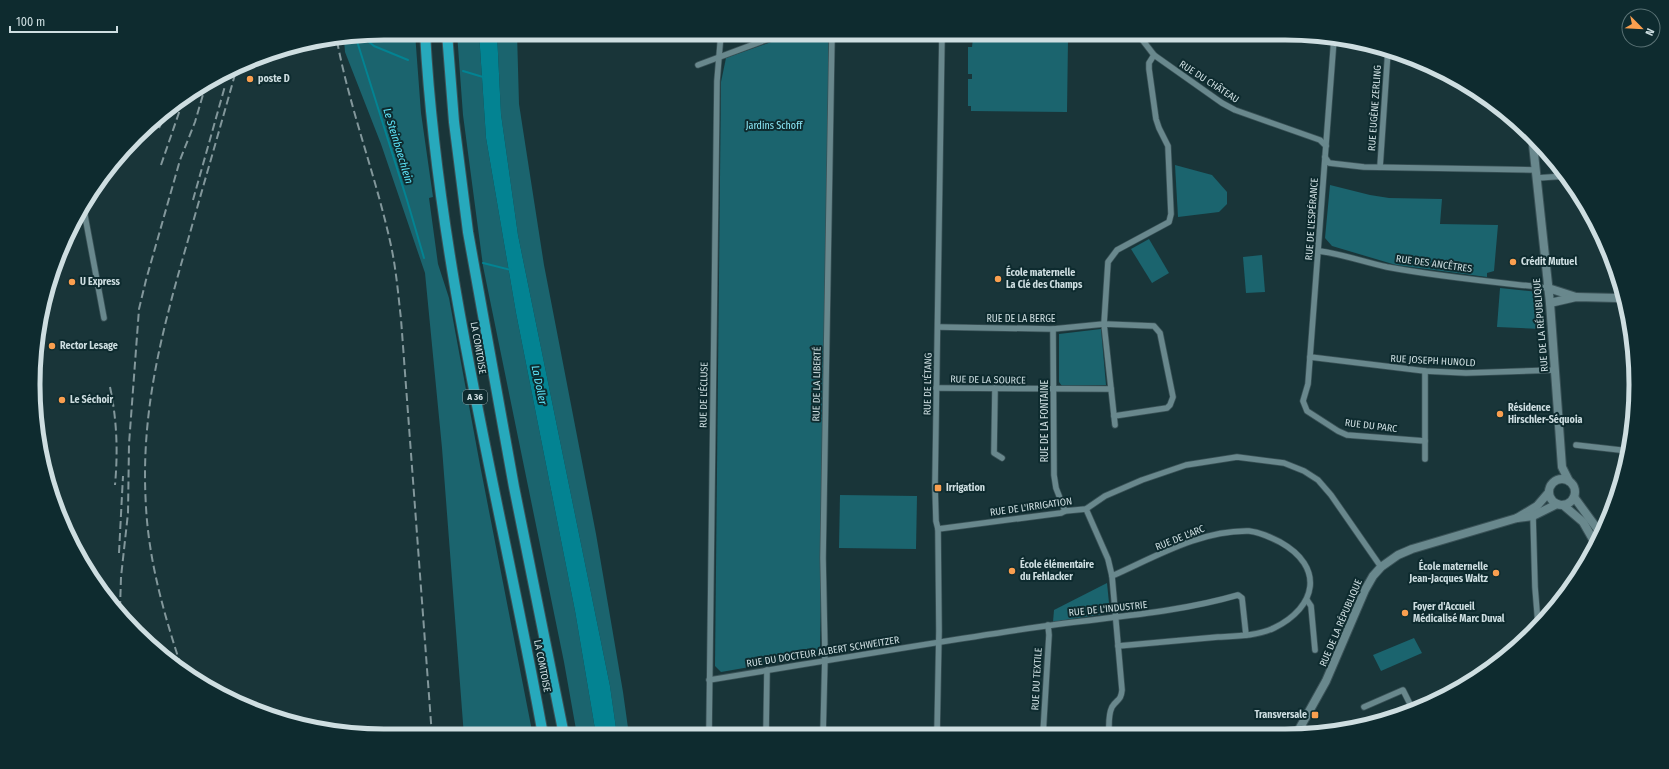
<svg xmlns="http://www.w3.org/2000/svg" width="1669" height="769" font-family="'Fira Sans Condensed',sans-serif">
<rect width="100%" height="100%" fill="#193539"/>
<g fill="#1b646e">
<path d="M 385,33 L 415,33 L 421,113 L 433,197 L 429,198 L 438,264 L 449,298 L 480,465 L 533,736 L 464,736 L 442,448 L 425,273 L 381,144 L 345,52 L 344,40 Z"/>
<path d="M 457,33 L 479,33 L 486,138 L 516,313 L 575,611 L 596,735 L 577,735 L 564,662 L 483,266 L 463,115 Z"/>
<path d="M 497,33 L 517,33 L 519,104 L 544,265 L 596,534 L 623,692 L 629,735 L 617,735 L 610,686 L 518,235 L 501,114 Z"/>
<path d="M 797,33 L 829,33 L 820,655 L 721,672 L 715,666 L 721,82 L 726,58 Z"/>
<path d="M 973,38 L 1068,39 L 1067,112 L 971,111 L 971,106 L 968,106 L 968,79 L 972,79 L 972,74 L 968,74 L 968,47 L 972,47 Z"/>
<path d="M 1175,165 L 1212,175 L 1227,192 L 1227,204 L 1219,212 L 1178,217 Z"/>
<path d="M 1330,185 L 1370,195 L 1389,198 L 1442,199 L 1440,224 L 1498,225 L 1494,271 L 1487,273 L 1487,277 L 1396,265 L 1332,246 L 1325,238 Z"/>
<path d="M 1149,239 L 1169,273 L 1152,283 L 1131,249 Z"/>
<path d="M 1262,255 L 1265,292 L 1246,293 L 1243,257 Z"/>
<path d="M 1500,288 L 1539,292 L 1542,329 L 1497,327 Z"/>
<path d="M 1101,329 L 1106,385 L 1062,386 L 1059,382 L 1059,334 Z"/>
<path d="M 840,495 L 917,496 L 916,549 L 839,548 Z"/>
<path d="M 1107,583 L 1110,613 L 1053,622 L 1054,610 Z"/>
<path d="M 1414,638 L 1422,653 L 1381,671 L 1373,655 Z"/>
</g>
<path fill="#038392" d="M 479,33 L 497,33 L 501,114 L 518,235 L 610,686 L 617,735 L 596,735 L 575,611 L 516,313 L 486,138 Z"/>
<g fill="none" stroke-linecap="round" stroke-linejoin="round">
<g stroke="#038392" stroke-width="2">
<path d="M 363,37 L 374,46 L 408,60"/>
<path d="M 356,38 L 407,200 L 424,258"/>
<path d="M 463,71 L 483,77"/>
<path d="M 483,263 L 511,270"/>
</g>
<g stroke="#3a5257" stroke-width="7">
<g id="minor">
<path d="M 1137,33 L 1154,55 L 1222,103 L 1235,110 L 1320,140 L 1326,146"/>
<path d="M 1334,38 L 1310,357 L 1308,384 L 1303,401 L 1307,411 L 1338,431 L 1347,435 L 1425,441"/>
<path d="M 698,65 L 784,33"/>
<path d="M 1325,157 L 1329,163 L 1364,167 L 1536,170"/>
<path d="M 1380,167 L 1388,50"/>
<path d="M 1537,178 L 1566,176"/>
<path d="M 83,205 L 104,318"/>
<path d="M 1319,251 C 1342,254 1364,262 1387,267 C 1440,277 1495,282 1548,288"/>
<path d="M 938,327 L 1053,329 L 1104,324 L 1154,326 L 1160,333 L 1173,397 L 1170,405 L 1167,408 L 1114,416"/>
<path d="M 1053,329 L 1054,475 L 1056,488 L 1065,511"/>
<path d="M 1310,357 L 1425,371 L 1466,373 L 1555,370"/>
<path d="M 936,388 L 1111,389"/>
<path d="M 995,388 L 994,453 L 1002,458"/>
<path d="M 1115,425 L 1104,324 L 1108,262 L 1117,250 L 1169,222 L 1171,214 L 1168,146 L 1159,128 L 1156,119 L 1149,69 L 1149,63 L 1154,55"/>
<path d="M 1576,445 L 1629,451"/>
<path d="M 1425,459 L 1425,371"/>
<path d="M 1086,509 L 1108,559 L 1112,576 L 1122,690 C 1121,701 1117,699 1112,707 C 1108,715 1109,725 1109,734"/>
<path d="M 1533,516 L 1535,587 L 1538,624"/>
<path d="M 938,529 L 1061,513 L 1065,511 L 1086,509 L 1105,496 L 1142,480 L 1186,465 L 1237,457 L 1284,463 L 1304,471 L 1318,480 L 1331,495 L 1381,567"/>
<path d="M 1112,576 C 1155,557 1200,530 1249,531 C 1260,532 1270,537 1280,542 C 1325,567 1317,607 1274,628 C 1257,636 1236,636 1218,637 C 1184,640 1151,643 1118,646"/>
<path d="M 1307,600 L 1311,606 L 1315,650"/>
<path d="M 709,680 C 819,662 928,643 1038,627 C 1105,617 1172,614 1238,595 L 1242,598 L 1246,635"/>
<path d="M 1364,707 L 1403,690 L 1410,704 L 1411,711"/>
<path d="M 937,734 L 939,631 L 938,529 L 936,521 L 935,485 L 942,33"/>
<path d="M 1043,734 L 1049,635 L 1048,625"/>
<path d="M 709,735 L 717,81 L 721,33"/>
<path d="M 766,735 L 767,670"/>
<path d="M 823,735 L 825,655 L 823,558 L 832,33"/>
</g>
</g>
<g stroke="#3a5257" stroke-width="10">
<g id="secondary">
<path d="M 1532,135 L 1550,303 L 1562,467 L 1569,481"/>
<path d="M 1548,288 L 1576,297"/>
<path d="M 1550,303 L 1576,297 L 1618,298 L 1624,300"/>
<circle cx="1562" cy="492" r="13"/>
<path d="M 1574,497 L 1601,534"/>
<path d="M 1563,505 L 1583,522 L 1595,543"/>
<path d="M 1517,518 L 1537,506 L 1549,492"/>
<path d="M 1297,733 L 1326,681 L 1365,590 L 1373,576 L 1381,567 L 1398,555 L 1412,549 L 1517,518 L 1533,516 L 1557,504"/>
</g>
</g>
<g stroke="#3a5257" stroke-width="12">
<g id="motorway">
<path d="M 425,33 C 438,271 501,502 543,735"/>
<path d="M 447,33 L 454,122 L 468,232 L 514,487 L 564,735"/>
</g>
</g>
<use href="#minor" stroke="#69888d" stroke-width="5.5"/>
<use href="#secondary" stroke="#69888d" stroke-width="8"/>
<use href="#motorway" stroke="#27a9bc" stroke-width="10"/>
<g stroke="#82979b" stroke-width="2" stroke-dasharray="8 4" stroke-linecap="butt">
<path d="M 337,41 C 350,109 375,174 390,241 C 396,267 398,293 401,319 L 432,736"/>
<path d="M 159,128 L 168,109"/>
<path d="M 161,165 L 184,98"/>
<path d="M 193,200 L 225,86"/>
<path d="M 110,387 C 117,420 118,452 115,485"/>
<path d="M 119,553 L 123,476"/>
<path d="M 120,609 L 121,577 L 128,513 L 129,444 L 139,309 L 146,280 L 180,160 L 195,122 L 207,81"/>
<path d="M 181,666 C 164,614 149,562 146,507 C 140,411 162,331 188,240 C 204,183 221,125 237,67"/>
</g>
</g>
<g fill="#fa9f4f" stroke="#0e2b2f" stroke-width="1.5">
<circle cx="250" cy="79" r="4"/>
<circle cx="1513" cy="262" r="4"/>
<circle cx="998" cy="279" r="4"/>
<circle cx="72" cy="282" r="4"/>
<circle cx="52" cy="346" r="4"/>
<circle cx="62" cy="400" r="4"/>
<circle cx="1500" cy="414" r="4"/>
<rect x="934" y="484" width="8" height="8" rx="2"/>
<circle cx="1012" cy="571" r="4"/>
<circle cx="1496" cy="573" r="4"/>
<circle cx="1405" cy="613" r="4"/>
<rect x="1311" y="711" width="8" height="8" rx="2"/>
</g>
<g text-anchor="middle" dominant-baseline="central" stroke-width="4" stroke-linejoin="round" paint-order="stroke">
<rect fill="#0e2b2f" stroke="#94a8ac" stroke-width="1" x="463" y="390" width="24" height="14" rx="3"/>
<g font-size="9" font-weight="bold" fill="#cedee1">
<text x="475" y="397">A 36</text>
</g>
<g font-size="10" font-weight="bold" fill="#cedee1" stroke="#0e2b2f" text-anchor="start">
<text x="258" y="79">poste D</text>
<text x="1521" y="262">Crédit Mutuel</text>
<text x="1006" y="273">École maternelle<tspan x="1006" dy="12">La Clé des Champs</tspan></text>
<text x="80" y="282">U Express</text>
<text x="60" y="346">Rector Lesage</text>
<text x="70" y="400">Le Séchoir</text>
<text x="1508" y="408">Résidence<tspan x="1508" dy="12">Hirschler-Séquoia</tspan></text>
<text x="946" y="488">Irrigation</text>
<text x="1020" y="565">École élémentaire<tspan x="1020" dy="12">du Fehlacker</tspan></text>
<text x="1488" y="567" text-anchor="end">École maternelle<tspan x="1488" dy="12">Jean-Jacques Waltz</tspan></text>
<text x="1413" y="607">Foyer d'Accueil<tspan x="1413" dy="12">Médicalisé Marc Duval</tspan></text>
<text x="1307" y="715" text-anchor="end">Transversale</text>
</g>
<g font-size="10" fill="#cedee1" stroke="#0e2b2f">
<text transform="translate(1209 82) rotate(33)">RUE DU CHÂTEAU</text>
<text transform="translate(1375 108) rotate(-86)">RUE EUGÈNE ZERLING</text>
<text transform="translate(1312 219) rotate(-86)">RUE DE L'ESPÉRANCE</text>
<text transform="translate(1434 264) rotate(8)">RUE DES ANCÊTRES</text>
<text x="1021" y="319">RUE DE LA BERGE</text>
<text transform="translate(1541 325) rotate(-95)">RUE DE LA RÉPUBLIQUE</text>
<text transform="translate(478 348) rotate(80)">LA COMTOISE</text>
<text transform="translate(1433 361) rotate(3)">RUE JOSEPH HUNOLD</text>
<text transform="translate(988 380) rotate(1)">RUE DE LA SOURCE</text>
<text transform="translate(817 384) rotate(-89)">RUE DE LA LIBERTÉ</text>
<text transform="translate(928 384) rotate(-89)">RUE DE L'ÉTANG</text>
<text transform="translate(704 395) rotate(-89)">RUE DE L'ÉCLUSE</text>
<text transform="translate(1045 421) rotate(-90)">RUE DE LA FONTAINE</text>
<text transform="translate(1371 426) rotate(7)">RUE DU PARC</text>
<text transform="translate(1031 507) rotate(-8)">RUE DE L'IRRIGATION</text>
<text transform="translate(1180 538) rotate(-22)">RUE DE L'ARC</text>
<text transform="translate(1108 609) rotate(-6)">RUE DE L'INDUSTRIE</text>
<text transform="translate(1341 623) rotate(-67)">RUE DE LA RÉPUBLIQUE</text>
<text transform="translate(823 652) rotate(-9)">RUE DU DOCTEUR ALBERT SCHWEITZER</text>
<text transform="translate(542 666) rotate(79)">LA COMTOISE</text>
<text transform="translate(1037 679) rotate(-87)">RUE DU TEXTILE</text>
</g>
<g font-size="10" fill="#8de9f8" stroke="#0e2b2f">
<text x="774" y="126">Jardins Schoff</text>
</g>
<g font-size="11" font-style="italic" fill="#5ee6fb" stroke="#0e2b2f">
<text transform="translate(398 146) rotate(73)">Le Steinbaechlein</text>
<text transform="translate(539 385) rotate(78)">La Doller</text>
</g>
</g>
<path d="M0 0H1669V769H0ZM384 40H1285A344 344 0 0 1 1629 384V385A344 344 0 0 1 1285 729H384A344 344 0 0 1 40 385V384A344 344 0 0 1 384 40Z" fill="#0e2b2f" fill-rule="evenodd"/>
<path fill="none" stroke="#cedee1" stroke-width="5" d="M384 40H1285A344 344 0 0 1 1629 384V385A344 344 0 0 1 1285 729H384A344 344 0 0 1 40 385V384A344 344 0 0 1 384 40Z"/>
<g transform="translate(1641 28) rotate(114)"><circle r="19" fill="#0e2b2f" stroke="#5b7376"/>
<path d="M0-3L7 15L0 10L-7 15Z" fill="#fa9f4f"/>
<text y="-6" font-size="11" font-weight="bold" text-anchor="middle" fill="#cedee1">N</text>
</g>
<path d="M10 26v6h107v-6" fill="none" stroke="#cedee1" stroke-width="2"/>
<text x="16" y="26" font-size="12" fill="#cedee1" stroke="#0e2b2f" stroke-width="3" paint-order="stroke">100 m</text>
</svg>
